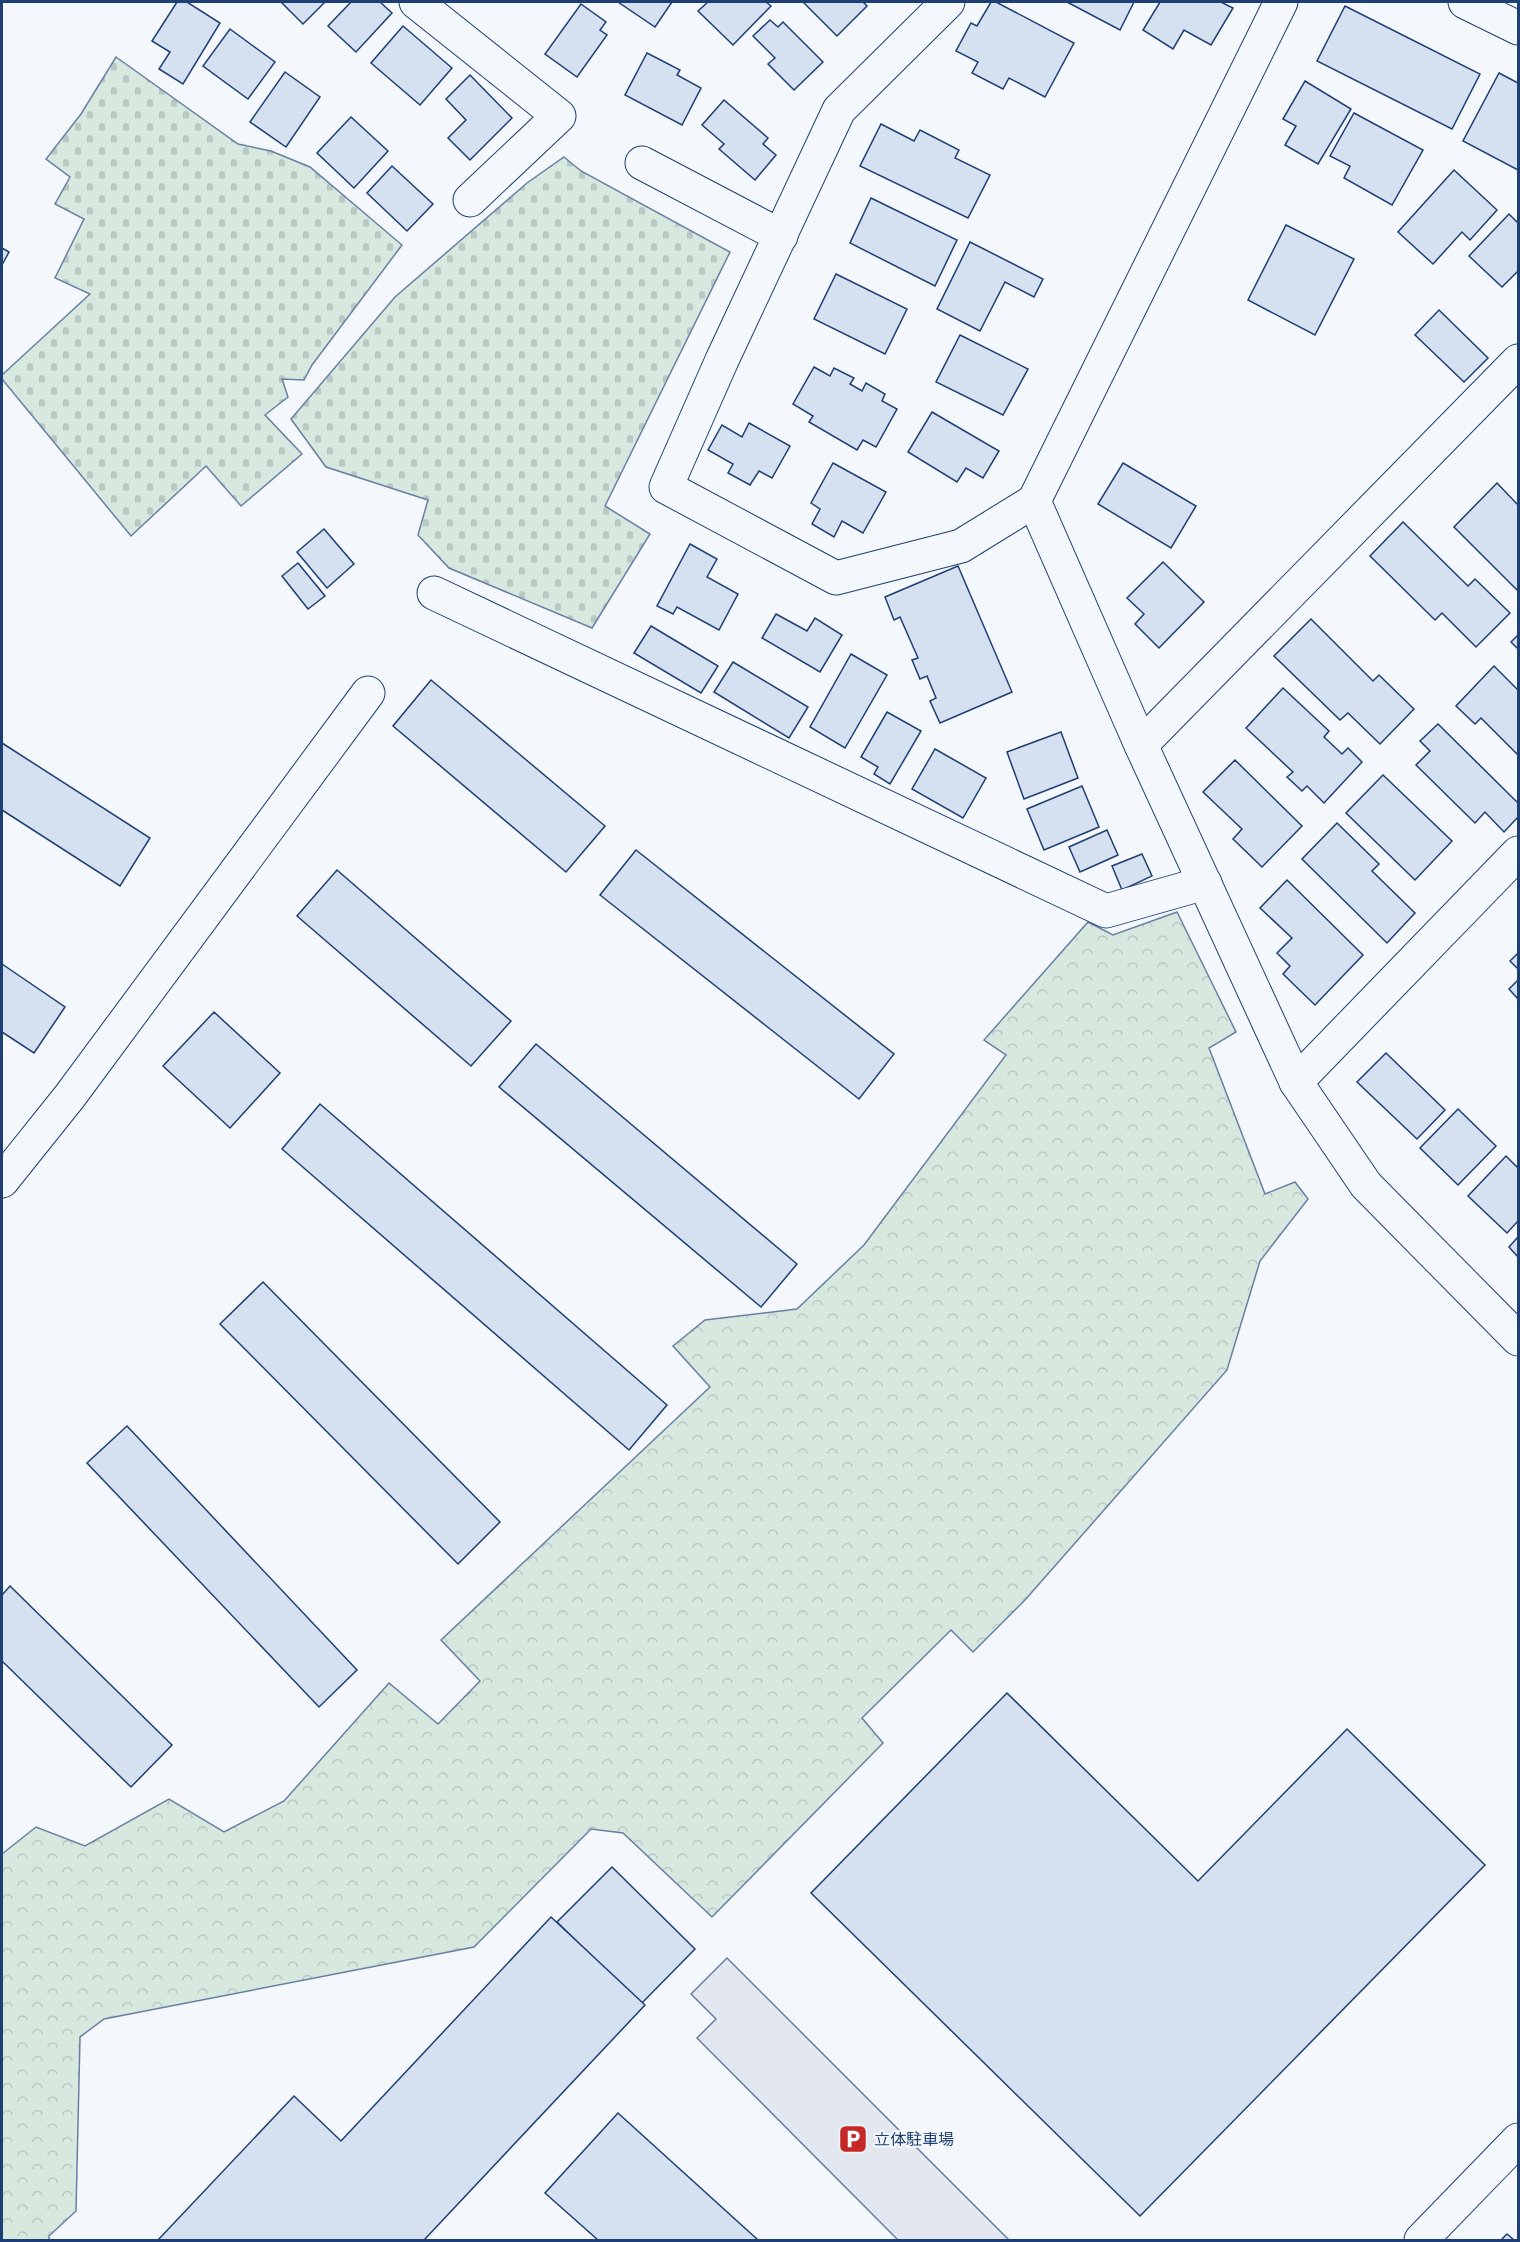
<svg xmlns="http://www.w3.org/2000/svg" width="1520" height="2242" font-family="'Roboto Serif','Noto Sans JP',serif">
<defs>
<pattern id="forest-crowns" width="20" height="18" patternUnits="userSpaceOnUse" patternTransform="scale(1.5)"><rect width="20" height="18" fill="#d7e8df"/><path d="M2 6a3 3 0 1 1 6 0M12 15a3 3 0 1 1 6 0" fill="none" stroke="#b8c8c3"/></pattern>
<pattern id="cemetery-stones" width="16" height="16" patternUnits="userSpaceOnUse" patternTransform="scale(1.5)"><rect width="16" height="16" fill="#d7e8df"/><path d="M2 7V4a2 2 0 0 1 4 0v3zM10 15v-3a2 2 0 0 1 4 0v3z" fill="#b8c8c3"/></pattern>
</defs>
<rect width="100%" height="100%" fill="#f4f7fb"/>
<path fill="url(#forest-crowns)" stroke="#687fa3" stroke-width="1.5" d="M 1177,912 L 1236,1032 L 1209,1048 L 1265,1194 L 1295,1182 L 1308,1199 L 1260,1261 L 1227,1370 L 1025,1600 L 973,1652 L 951,1630 L 862,1718 L 883,1743 L 712,1917 L 623,1833 L 591,1829 L 474,1947 L 104,2019 L 80,2037 L 76,2211 L 49,2236 L 49,2240 L 2,2240 L 2,1854 L 36,1827 L 85,1846 L 169,1799 L 224,1832 L 284,1801 L 389,1683 L 438,1724 L 480,1681 L 441,1640 L 710,1387 L 673,1346 L 705,1320 L 797,1309 L 864,1245 L 1006,1055 L 984,1040 L 1088,922 L 1113,935 Z"/>
<g fill="url(#cemetery-stones)" stroke="#687fa3" stroke-width="1.5">
<path d="M 116,57 L 238,144 L 271,151 L 310,167 L 402,245 L 312,365 L 304,380 L 282,379 L 288,397 L 265,415 L 302,454 L 241,506 L 206,466 L 131,536 L 2,379 L 2,375 L 90,294 L 55,278 L 84,219 L 55,204 L 70,177 L 46,159 L 81,114 Z"/>
<path d="M 564,157 L 581,171 L 730,252 L 605,506 L 650,534 L 592,628 L 449,568 L 418,535 L 428,500 L 326,467 L 291,419 L 395,297 L 527,183 Z"/>
</g>
<path fill="#e3e8f0" stroke="#687fa3" stroke-width="1.5" d="M 727,1958 L 1009,2240 L 898,2240 L 697,2038 L 716,2019 L 691,1994 Z"/>
<g fill="#d5e0f0" stroke="#1d3f73" stroke-width="1.5">
<path d="M 177,2 L 187,2 L 220,23 L 183,84 L 159,69 L 170,52 L 152,41 Z"/>
<path d="M 281,2 L 325,2 L 303,24 Z"/>
<path d="M 351,2 L 380,2 L 392,13 L 356,52 L 328,26 Z"/>
<path d="M 618,2 L 672,2 L 655,27 Z"/>
<path d="M 708,2 L 766,2 L 771,6 L 733,45 L 698,11 Z"/>
<path d="M 803,2 L 863,2 L 867,6 L 837,36 Z"/>
<path d="M 991,2 L 996,2 L 1074,43 L 1045,97 L 1009,78 L 1003,89 L 972,73 L 978,62 L 956,51 L 971,23 L 977,26 Z"/>
<path d="M 1067,2 L 1134,2 L 1120,30 Z"/>
<path d="M 1160,2 L 1221,2 L 1233,8 L 1211,45 L 1184,30 L 1173,49 L 1143,30 Z"/>
<path d="M 581,4 L 606,22 L 600,30 L 607,35 L 577,77 L 545,54 Z"/>
<path d="M 1345,6 L 1480,74 L 1452,129 L 1317,61 Z"/>
<path d="M 770,20 L 778,27 L 783,22 L 823,62 L 794,90 L 768,64 L 775,58 L 753,36 Z"/>
<path d="M 403,26 L 452,68 L 420,105 L 371,63 Z"/>
<path d="M 230,29 L 275,62 L 248,99 L 203,66 Z"/>
<path d="M 647,53 L 680,70 L 677,75 L 701,88 L 682,125 L 625,95 Z"/>
<path d="M 285,72 L 320,97 L 286,147 L 250,122 Z"/>
<path d="M 1499,73 L 1518,83 L 1518,170 L 1463,141 Z"/>
<path d="M 470,75 L 512,118 L 470,160 L 448,138 L 466,120 L 446,99 Z"/>
<path d="M 1305,81 L 1351,109 L 1318,164 L 1285,145 L 1296,126 L 1283,119 Z"/>
<path d="M 724,100 L 768,138 L 763,144 L 776,155 L 755,180 L 719,149 L 724,144 L 702,125 Z"/>
<path d="M 1354,113 L 1423,150 L 1392,205 L 1344,178 L 1350,166 L 1330,156 Z"/>
<path d="M 351,117 L 388,151 L 354,188 L 317,153 Z"/>
<path d="M 881,124 L 914,141 L 920,130 L 959,150 L 955,158 L 990,175 L 968,218 L 860,166 Z"/>
<path d="M 392,166 L 433,204 L 407,231 L 367,193 Z"/>
<path d="M 1454,170 L 1497,210 L 1470,240 L 1462,232 L 1433,264 L 1398,232 Z"/>
<path d="M 871,198 L 957,240 L 935,286 L 850,243 Z"/>
<path d="M 1509,214 L 1518,223 L 1518,274 L 1517,272 L 1502,287 L 1469,256 Z"/>
<path d="M 1286,225 L 1354,259 L 1315,335 L 1248,300 Z"/>
<path d="M 970,242 L 1043,279 L 1034,297 L 1005,282 L 980,331 L 937,309 Z"/>
<path d="M 2,248 L 9,252 L 2,265 Z"/>
<path d="M 836,274 L 907,309 L 885,354 L 814,319 Z"/>
<path d="M 1439,310 L 1488,358 L 1464,382 L 1415,335 Z"/>
<path d="M 960,335 L 1028,369 L 1003,415 L 936,382 Z"/>
<path d="M 814,367 L 830,376 L 834,368 L 854,378 L 850,384 L 862,391 L 866,383 L 885,394 L 882,401 L 897,409 L 876,447 L 863,440 L 857,450 L 809,422 L 813,416 L 793,404 Z"/>
<path d="M 932,412 L 999,451 L 983,478 L 966,468 L 957,482 L 908,452 Z"/>
<path d="M 749,423 L 790,446 L 772,478 L 759,471 L 750,485 L 728,473 L 733,464 L 708,450 L 722,425 L 742,437 Z"/>
<path d="M 833,463 L 886,492 L 863,533 L 842,521 L 834,537 L 812,524 L 820,509 L 811,503 Z"/>
<path d="M 1123,463 L 1196,506 L 1171,548 L 1098,504 Z"/>
<path d="M 1497,483 L 1518,505 L 1518,591 L 1454,527 Z"/>
<path d="M 1403,522 L 1468,586 L 1475,579 L 1510,613 L 1476,647 L 1442,613 L 1435,620 L 1370,556 Z"/>
<path d="M 324,529 L 354,564 L 327,588 L 297,552 Z"/>
<path d="M 690,544 L 717,559 L 707,577 L 738,594 L 719,630 L 677,607 L 673,614 L 657,606 Z"/>
<path d="M 1163,562 L 1204,602 L 1159,648 L 1135,624 L 1144,614 L 1127,598 Z"/>
<path d="M 298,563 L 325,596 L 308,609 L 282,576 Z"/>
<path d="M 958,566 L 1012,692 L 940,723 L 930,701 L 936,698 L 927,676 L 920,679 L 912,660 L 918,658 L 900,617 L 894,620 L 885,597 Z"/>
<path d="M 776,614 L 807,631 L 815,618 L 842,635 L 820,672 L 762,638 Z"/>
<path d="M 1311,619 L 1373,681 L 1379,675 L 1414,709 L 1380,744 L 1348,713 L 1340,720 L 1274,656 Z"/>
<path d="M 651,626 L 718,666 L 701,693 L 634,653 Z"/>
<path d="M 1518,635 L 1518,649 L 1511,642 Z"/>
<path d="M 851,654 L 887,675 L 845,748 L 810,727 Z"/>
<path d="M 733,662 L 808,707 L 789,738 L 714,692 Z"/>
<path d="M 1494,666 L 1518,690 L 1518,755 L 1481,718 L 1475,724 L 1456,706 Z"/>
<path d="M 431,680 L 605,826 L 566,872 L 393,726 Z"/>
<path d="M 1283,688 L 1329,731 L 1324,737 L 1342,754 L 1348,748 L 1362,762 L 1324,803 L 1307,786 L 1302,791 L 1287,777 L 1293,772 L 1246,728 Z"/>
<path d="M 887,712 L 921,731 L 890,784 L 874,774 L 878,767 L 861,757 Z"/>
<path d="M 1438,724 L 1518,803 L 1518,817 L 1504,832 L 1485,812 L 1475,823 L 1416,765 L 1430,751 L 1420,741 Z"/>
<path d="M 1061,732 L 1078,778 L 1024,799 L 1007,752 Z"/>
<path d="M 2,743 L 150,838 L 120,886 L 2,810 Z"/>
<path d="M 935,749 L 986,778 L 963,818 L 912,789 Z"/>
<path d="M 1235,760 L 1302,826 L 1262,867 L 1233,839 L 1242,829 L 1203,792 Z"/>
<path d="M 1383,775 L 1452,841 L 1415,880 L 1346,813 Z"/>
<path d="M 1082,786 L 1099,827 L 1044,850 L 1027,809 Z"/>
<path d="M 1337,823 L 1379,864 L 1372,871 L 1415,913 L 1387,943 L 1302,859 Z"/>
<path d="M 1107,830 L 1118,855 L 1080,872 L 1069,847 Z"/>
<path d="M 636,850 L 894,1054 L 859,1099 L 600,895 Z"/>
<path d="M 1142,854 L 1152,876 L 1122,890 L 1112,866 Z"/>
<path d="M 337,870 L 511,1021 L 471,1066 L 297,916 Z"/>
<path d="M 1287,880 L 1363,955 L 1315,1005 L 1283,974 L 1290,966 L 1277,953 L 1292,938 L 1260,908 Z"/>
<path d="M 1518,953 L 1518,969 L 1510,961 Z"/>
<path d="M 2,964 L 65,1007 L 34,1053 L 2,1032 Z"/>
<path d="M 1518,980 L 1518,999 L 1509,989 Z"/>
<path d="M 214,1012 L 280,1073 L 230,1128 L 163,1066 Z"/>
<path d="M 536,1044 L 797,1264 L 761,1307 L 499,1087 Z"/>
<path d="M 1386,1053 L 1445,1110 L 1417,1139 L 1357,1082 Z"/>
<path d="M 320,1104 L 667,1405 L 629,1450 L 282,1149 Z"/>
<path d="M 1458,1109 L 1496,1146 L 1458,1185 L 1420,1148 Z"/>
<path d="M 1506,1156 L 1518,1168 L 1518,1221 L 1507,1233 L 1468,1196 Z"/>
<path d="M 1518,1237 L 1518,1257 L 1509,1247 Z"/>
<path d="M 263,1282 L 500,1522 L 458,1564 L 220,1324 Z"/>
<path d="M 127,1426 L 357,1670 L 319,1707 L 87,1463 Z"/>
<path d="M 10,1586 L 172,1745 L 131,1787 L 2,1661 L 2,1595 Z"/>
<path d="M 1007,1693 L 1198,1881 L 1347,1729 L 1485,1865 L 1140,2216 L 811,1893 Z"/>
<path d="M 612,1867 L 695,1949 L 641,2004 L 557,1922 Z"/>
<path d="M 551,1917 L 645,2005 L 424,2240 L 158,2240 L 294,2096 L 341,2141 Z"/>
<path d="M 618,2113 L 758,2240 L 598,2240 L 545,2193 Z"/>
<path d="M 1507,2234 L 1514,2240 L 1501,2240 Z"/>
</g>
<g fill="none" stroke-linecap="round" stroke-linejoin="round">
<g stroke="#1d3f73" stroke-width="35">
<g id="minor">
<path d="M 416,2 L 559,116 L 470,200"/>
<path d="M 948,2 L 839,110 L 722,360 L 666,487 L 836,578 L 961,546 L 1034,501"/>
<path d="M 1465,2 L 1518,28"/>
<path d="M 642,163 L 781,236"/>
<path d="M 434,593 L 1106,911 L 1205,883"/>
<path d="M 1141,745 L 1518,361"/>
<path d="M 1296,1082 L 1518,853"/>
<path d="M 2,1181 L 70,1096 L 368,693"/>
</g>
</g>
<g stroke="#1d3f73" stroke-width="35">
<g id="tertiary">
<path d="M 1281,2 L 1034,501 L 1141,745 L 1296,1082 L 1366,1185 L 1518,1339"/>
<path d="M 1421,2240 L 1518,2140"/>
</g>
</g>
<use href="#minor" stroke="#f4f7fb" stroke-width="33"/>
<use href="#tertiary" stroke="#f4f7fb" stroke-width="33"/>
</g>
<defs>
<g id="parking-square" transform="scale(1.5)"><rect x="-9" y="-9" width="18" height="18" rx="4" fill="#c62828" stroke="#f4f7fb"/><path d="M-3.5-5.5H1a3.5 3.5 0 0 1 0 7H-1V5.5H-3.5ZM-1-3.4V-.6H.8a1.4 1.4 0 0 0 0-2.8Z" fill="#fff"/></g>
</defs>
<g fill-rule="evenodd">
<use href="#parking-square" x="853" y="2139"/>
</g>
<g text-anchor="middle" dominant-baseline="central" stroke-width="4.5" stroke-linejoin="round" paint-order="stroke">
<g font-size="16" fill="#1d3f73" stroke="#f4f7fb" text-anchor="start">
<text x="874" y="2139">立体駐車場</text>
</g>
</g>
<rect width="1520" height="2242" fill="none" stroke="#1d3f73" stroke-width="6"/>
</svg>
